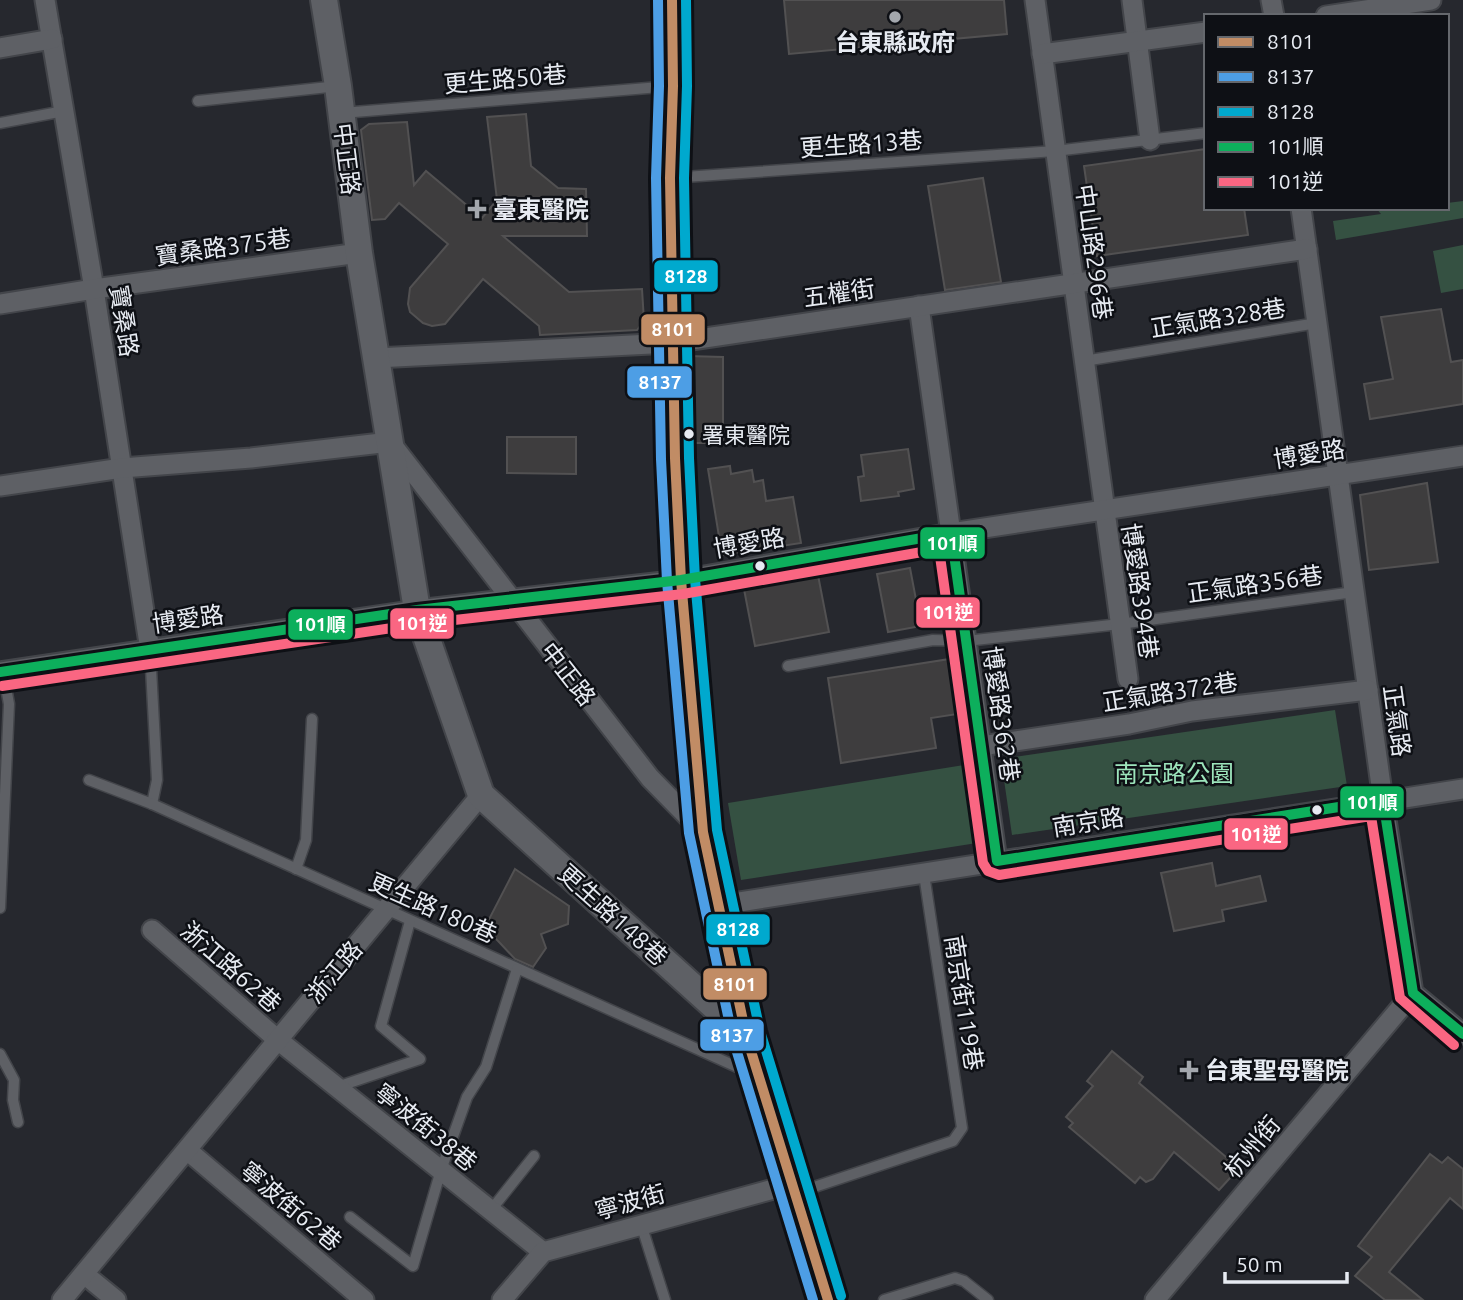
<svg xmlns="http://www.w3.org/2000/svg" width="1463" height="1300" font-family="Ubuntu,'Noto Sans TC',sans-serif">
<rect width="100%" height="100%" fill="#26282e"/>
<g fill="#355142">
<path d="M 1463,201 L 1463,218 L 1336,240 L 1333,221 L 1381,214 L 1376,208 L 1447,208 L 1447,203 Z"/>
<path d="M 1463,245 L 1463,289 L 1441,293 L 1433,251 Z"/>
<path d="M 1335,710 L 1347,786 L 1012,835 L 1001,759 Z"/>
<path d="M 964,765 L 977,843 L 741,880 L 728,803 Z"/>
</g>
<g fill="#3e3d3e" stroke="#525152" stroke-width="2">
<path d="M 784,0 L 1004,0 L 1007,34 L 789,54 Z"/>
<path d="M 526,114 L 531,166 L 558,188 L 586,189 L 587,236 L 503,236 L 569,292 L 642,289 L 644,321 L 637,330 L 540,335 L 539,326 L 483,279 L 445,324 L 432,326 L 423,323 L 410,312 L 408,304 L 410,288 L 448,244 L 399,203 L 385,219 L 372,220 L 361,130 L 369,124 L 407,122 L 414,185 L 426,171 L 482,218 L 497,200 L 487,117 Z"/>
<path d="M 1206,149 L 1206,208 L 1244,208 L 1248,235 L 1097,256 L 1084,166 Z"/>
<path d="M 983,178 L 1001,282 L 945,290 L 928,186 Z"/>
<path d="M 1441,309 L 1451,362 L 1463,360 L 1463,404 L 1370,419 L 1364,384 L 1393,379 L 1381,317 Z"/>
<path d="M 687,356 L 723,357 L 723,443 L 687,443 Z"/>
<path d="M 507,437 L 576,437 L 576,474 L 507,473 Z"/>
<path d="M 908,449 L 914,489 L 898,492 L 899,496 L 861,501 L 858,477 L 864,476 L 861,455 Z"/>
<path d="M 730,466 L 731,474 L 752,470 L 754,482 L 763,480 L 766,501 L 793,497 L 801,543 L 722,555 L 708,469 Z"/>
<path d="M 1427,483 L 1438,562 L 1369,570 L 1360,495 Z"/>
<path d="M 910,568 L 921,626 L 888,632 L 877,574 Z"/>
<path d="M 817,570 L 829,632 L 755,646 L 743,584 Z"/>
<path d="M 956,658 L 964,713 L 931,718 L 936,748 L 841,763 L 828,678 Z"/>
<path d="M 1212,863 L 1216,886 L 1260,876 L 1266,901 L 1222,910 L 1224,921 L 1174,931 L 1161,873 Z"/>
<path d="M 515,869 L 569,906 L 568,924 L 541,934 L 546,948 L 533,967 L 515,959 L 485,927 Z"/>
<path d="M 1112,1051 L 1143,1077 L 1139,1083 L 1239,1168 L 1219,1190 L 1174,1152 L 1153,1179 L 1146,1182 L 1140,1177 L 1135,1183 L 1069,1127 L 1073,1123 L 1066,1117 L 1093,1086 L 1087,1081 Z"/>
<path d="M 1430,1154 L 1442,1163 L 1448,1157 L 1463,1169 L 1463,1209 L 1450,1198 L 1389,1272 L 1423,1300 L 1385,1300 L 1355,1276 L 1372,1257 L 1358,1246 Z"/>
</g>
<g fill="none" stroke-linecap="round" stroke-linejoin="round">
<g stroke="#43454a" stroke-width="13">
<g id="lane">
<path d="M 198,101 L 338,86"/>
<path d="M 342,113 L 672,86"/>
<path d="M 0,123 L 64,111"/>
<path d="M 670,178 L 1055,151 L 1206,133"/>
<path d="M 1084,361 L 1317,323"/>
<path d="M 150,650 L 157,780 L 152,804"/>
<path d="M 788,666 L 933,640 L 966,641 L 1120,624 L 1354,592"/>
<path d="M 89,780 L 152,804 L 755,1075"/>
<path d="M 296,869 L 306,840 L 312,719"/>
<path d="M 0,908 L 9,704 L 3,671"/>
<path d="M 0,1054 L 14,1080 L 13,1100 L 18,1122"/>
<path d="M 337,1087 L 420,1059 L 381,1026 L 410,921"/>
<path d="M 796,1193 L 953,1141 L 962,1128 L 924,874"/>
<path d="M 491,1210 L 534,1156"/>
<path d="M 350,1217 L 413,1266 L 441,1170 L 467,1097 L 486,1067 L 517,969"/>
<path d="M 641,1224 L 665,1300"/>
<path d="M 884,1300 L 955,1278 L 964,1281 L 988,1300"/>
</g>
</g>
<g stroke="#43454a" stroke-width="23">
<g id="street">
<path d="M 45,0 L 94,289 L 150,650"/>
<path d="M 672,0 L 671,343 L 681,580 L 703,832 L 746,1035"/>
<path d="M 1035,0 L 1128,679"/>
<path d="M 1132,0 L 1150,140"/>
<path d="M 1271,0 L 1274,16"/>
<path d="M 1326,16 L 1431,0"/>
<path d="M 0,48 L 52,39"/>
<path d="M 1042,54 L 1206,32"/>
<path d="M 1301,208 L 1383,800 L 1413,993 L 1463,1034"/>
<path d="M 0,304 L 94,289 L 359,253"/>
<path d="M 919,306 L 997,861"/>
<path d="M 376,358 L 671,343 L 1307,249"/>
<path d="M 0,486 L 122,468 L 251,458 L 390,442 L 650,778 L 703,832"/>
<path d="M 0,672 L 417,610 L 681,580 L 951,533 L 1463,456"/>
<path d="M 981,746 L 1129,724 L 1192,711 L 1368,690"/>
<path d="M 720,905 L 1463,789"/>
<path d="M 152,930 L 278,1040 L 543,1252"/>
<path d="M 187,1150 L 364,1300"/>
<path d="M 84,1274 L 116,1300"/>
<path d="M 62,1300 L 481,795"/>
<path d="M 502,1300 L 543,1252 L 792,1184"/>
<path d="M 1155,1300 L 1413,993"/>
</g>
</g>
<g stroke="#43454a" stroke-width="30">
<path id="secondary" d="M 324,0 L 338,86 L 359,253 L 417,610 L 481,795 L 746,1035 L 828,1300"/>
</g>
<use href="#lane" stroke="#5e6065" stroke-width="10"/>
<use href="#street" stroke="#5e6065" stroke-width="19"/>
<use href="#secondary" stroke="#5e6065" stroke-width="26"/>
<g stroke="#0e1015" stroke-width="16">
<path id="bus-1" d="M 672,0 L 673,86 L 670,178 L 675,458 L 681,580 L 703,832 L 746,1035 L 828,1300"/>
</g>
<g stroke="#0e1015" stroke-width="16">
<path id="bus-2" d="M 658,0 L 659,86 L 656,178 L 661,459 L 667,581 L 689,833 L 733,1039 L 813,1300"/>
</g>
<g stroke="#0e1015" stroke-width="16">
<path id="bus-3" d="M 686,0 L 687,86 L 684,178 L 689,458 L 695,579 L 717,830 L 760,1031 L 841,1296"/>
</g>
<g stroke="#0e1015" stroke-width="16">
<path id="bus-4" d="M 0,672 L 417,610 L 681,580 L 951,533 L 997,861 L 1383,800 L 1413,993 L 1463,1034"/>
</g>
<g stroke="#0e1015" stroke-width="16">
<path id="bus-5" d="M 2,686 L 419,624 L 683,594 L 939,549 L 983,863 L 988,871 L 999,875 L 1371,816 L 1400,998 L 1454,1045"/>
</g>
<use href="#bus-1" stroke="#c18c65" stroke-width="10"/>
<use href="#bus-2" stroke="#4d9ee5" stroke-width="10"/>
<use href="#bus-3" stroke="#00a9ce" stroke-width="10"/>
<use href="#bus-4" stroke="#0daf5c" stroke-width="10"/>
<use href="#bus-5" stroke="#fa6682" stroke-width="10"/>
</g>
<g fill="#a3a7ad" stroke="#0e1015" stroke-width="2.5">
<circle cx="895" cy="17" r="7"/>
<path d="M473.5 198.5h7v7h7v7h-7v7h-7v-7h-7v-7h7z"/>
<path d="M1185.5 1059.5h7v7h7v7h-7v7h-7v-7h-7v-7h7z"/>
</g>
<g fill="#e7ebf2" stroke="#0e1015" stroke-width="2.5">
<circle cx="689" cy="434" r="6"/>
<circle cx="760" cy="566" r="6"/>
<circle cx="1317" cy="810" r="6"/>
</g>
<g text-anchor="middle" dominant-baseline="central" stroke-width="5" stroke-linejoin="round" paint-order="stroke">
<g font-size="22" fill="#e7ebf2" stroke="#0e1015" text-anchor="start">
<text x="702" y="434">署東醫院</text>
</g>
<g font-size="24" font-weight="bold" fill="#e7ebf2" stroke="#0e1015" text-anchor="start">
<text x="895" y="42" text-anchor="middle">台東縣政府</text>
<text x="493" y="209">臺東醫院</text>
<text x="1205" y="1070">台東聖母醫院</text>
</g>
<g font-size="24" fill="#e7ebf2" stroke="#0e1015">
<text transform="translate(505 79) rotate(-5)">更生路50巷</text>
<text transform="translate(861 144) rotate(-4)">更生路13巷</text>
<text transform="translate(347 159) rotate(83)">中正路</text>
<text transform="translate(223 247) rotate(-8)">寶桑路375巷</text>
<text transform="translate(1094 252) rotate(82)">中山路296巷</text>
<text transform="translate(839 293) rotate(-8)">五權街</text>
<text transform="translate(1218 318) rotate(-9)">正氣路328巷</text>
<text transform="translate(124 321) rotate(81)">寶桑路</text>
<text transform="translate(1309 454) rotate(-9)">博愛路</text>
<text transform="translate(749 543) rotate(-10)">博愛路</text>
<text transform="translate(1255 584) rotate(-8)">正氣路356巷</text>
<text transform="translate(1140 591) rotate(82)">博愛路394巷</text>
<text transform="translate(188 619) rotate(-8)">博愛路</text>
<text transform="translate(568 674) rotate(52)">中正路</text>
<text transform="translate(1170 692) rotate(-9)">正氣路372巷</text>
<text transform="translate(1001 714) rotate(82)">博愛路362巷</text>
<text transform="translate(1397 721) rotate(82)">正氣路</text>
<text transform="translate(1088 822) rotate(-9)">南京路</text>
<text transform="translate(433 908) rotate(24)">更生路180巷</text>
<text transform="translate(613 915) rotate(42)">更生路148巷</text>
<text transform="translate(231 967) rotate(41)">浙江路62巷</text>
<text transform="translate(334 972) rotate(-50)">浙江路</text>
<text transform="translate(964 1003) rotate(81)">南京街119巷</text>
<text transform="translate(426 1127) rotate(39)">寧波街38巷</text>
<text transform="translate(1252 1147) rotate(-50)">杭州街</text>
<text transform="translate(630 1202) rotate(-15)">寧波街</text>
<text transform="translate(291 1206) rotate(40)">寧波街62巷</text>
</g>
<g font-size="24" fill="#9de5bc" stroke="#0e1015">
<text x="1174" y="773">南京路公園</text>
</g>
</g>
<g stroke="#0e1015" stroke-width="2.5">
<rect x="653" y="259" width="66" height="34" rx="7" fill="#00a9ce"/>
<rect x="640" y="313" width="66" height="33" rx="7" fill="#c18c65"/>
<rect x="626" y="365" width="67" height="34" rx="7" fill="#4d9ee5"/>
<rect x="919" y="526" width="67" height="34" rx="7" fill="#0daf5c"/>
<rect x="915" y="596" width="66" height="33" rx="7" fill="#fa6682"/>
<rect x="389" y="607" width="66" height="33" rx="7" fill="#fa6682"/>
<rect x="287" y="608" width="67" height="33" rx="7" fill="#0daf5c"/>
<rect x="1339" y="785" width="66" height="34" rx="7" fill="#0daf5c"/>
<rect x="1223" y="817" width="66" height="34" rx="7" fill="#fa6682"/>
<rect x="705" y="913" width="66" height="33" rx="7" fill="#00a9ce"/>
<rect x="702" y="967" width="66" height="34" rx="7" fill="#c18c65"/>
<rect x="699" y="1018" width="66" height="34" rx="7" fill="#4d9ee5"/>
</g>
<g font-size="19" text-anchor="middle" font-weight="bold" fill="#fff">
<text x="686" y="283">8128</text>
<text x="673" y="336">8101</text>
<text x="660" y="389">8137</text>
<text x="952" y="550">101順</text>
<text x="948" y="619">101逆</text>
<text x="422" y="630">101逆</text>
<text x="320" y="631">101順</text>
<text x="1372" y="809">101順</text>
<text x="1256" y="841">101逆</text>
<text x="738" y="936">8128</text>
<text x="735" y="991">8101</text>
<text x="732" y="1042">8137</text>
</g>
<rect x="1204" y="14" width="245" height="196" fill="#0e1015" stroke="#65686d" stroke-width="2"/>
<rect x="1218" y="37" width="35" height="10" fill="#c18c65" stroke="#65686d" stroke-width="2"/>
<text x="1267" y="49" font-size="21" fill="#e7ebf2">8101</text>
<rect x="1218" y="72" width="35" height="10" fill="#4d9ee5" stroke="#65686d" stroke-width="2"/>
<text x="1267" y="84" font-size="21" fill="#e7ebf2">8137</text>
<rect x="1218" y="107" width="35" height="10" fill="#00a9ce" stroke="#65686d" stroke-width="2"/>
<text x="1267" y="119" font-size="21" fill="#e7ebf2">8128</text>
<rect x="1218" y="142" width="35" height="10" fill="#0daf5c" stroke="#65686d" stroke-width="2"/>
<text x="1267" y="154" font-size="21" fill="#e7ebf2">101順</text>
<rect x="1218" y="177" width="35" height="10" fill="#fa6682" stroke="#65686d" stroke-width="2"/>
<text x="1267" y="189" font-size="21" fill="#e7ebf2">101逆</text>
<path d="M1225 1272v10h122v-10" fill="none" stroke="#e7ebf2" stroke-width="3.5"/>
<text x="1236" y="1272" font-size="21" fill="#e7ebf2" stroke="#0e1015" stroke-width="5" paint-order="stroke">50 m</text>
</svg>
